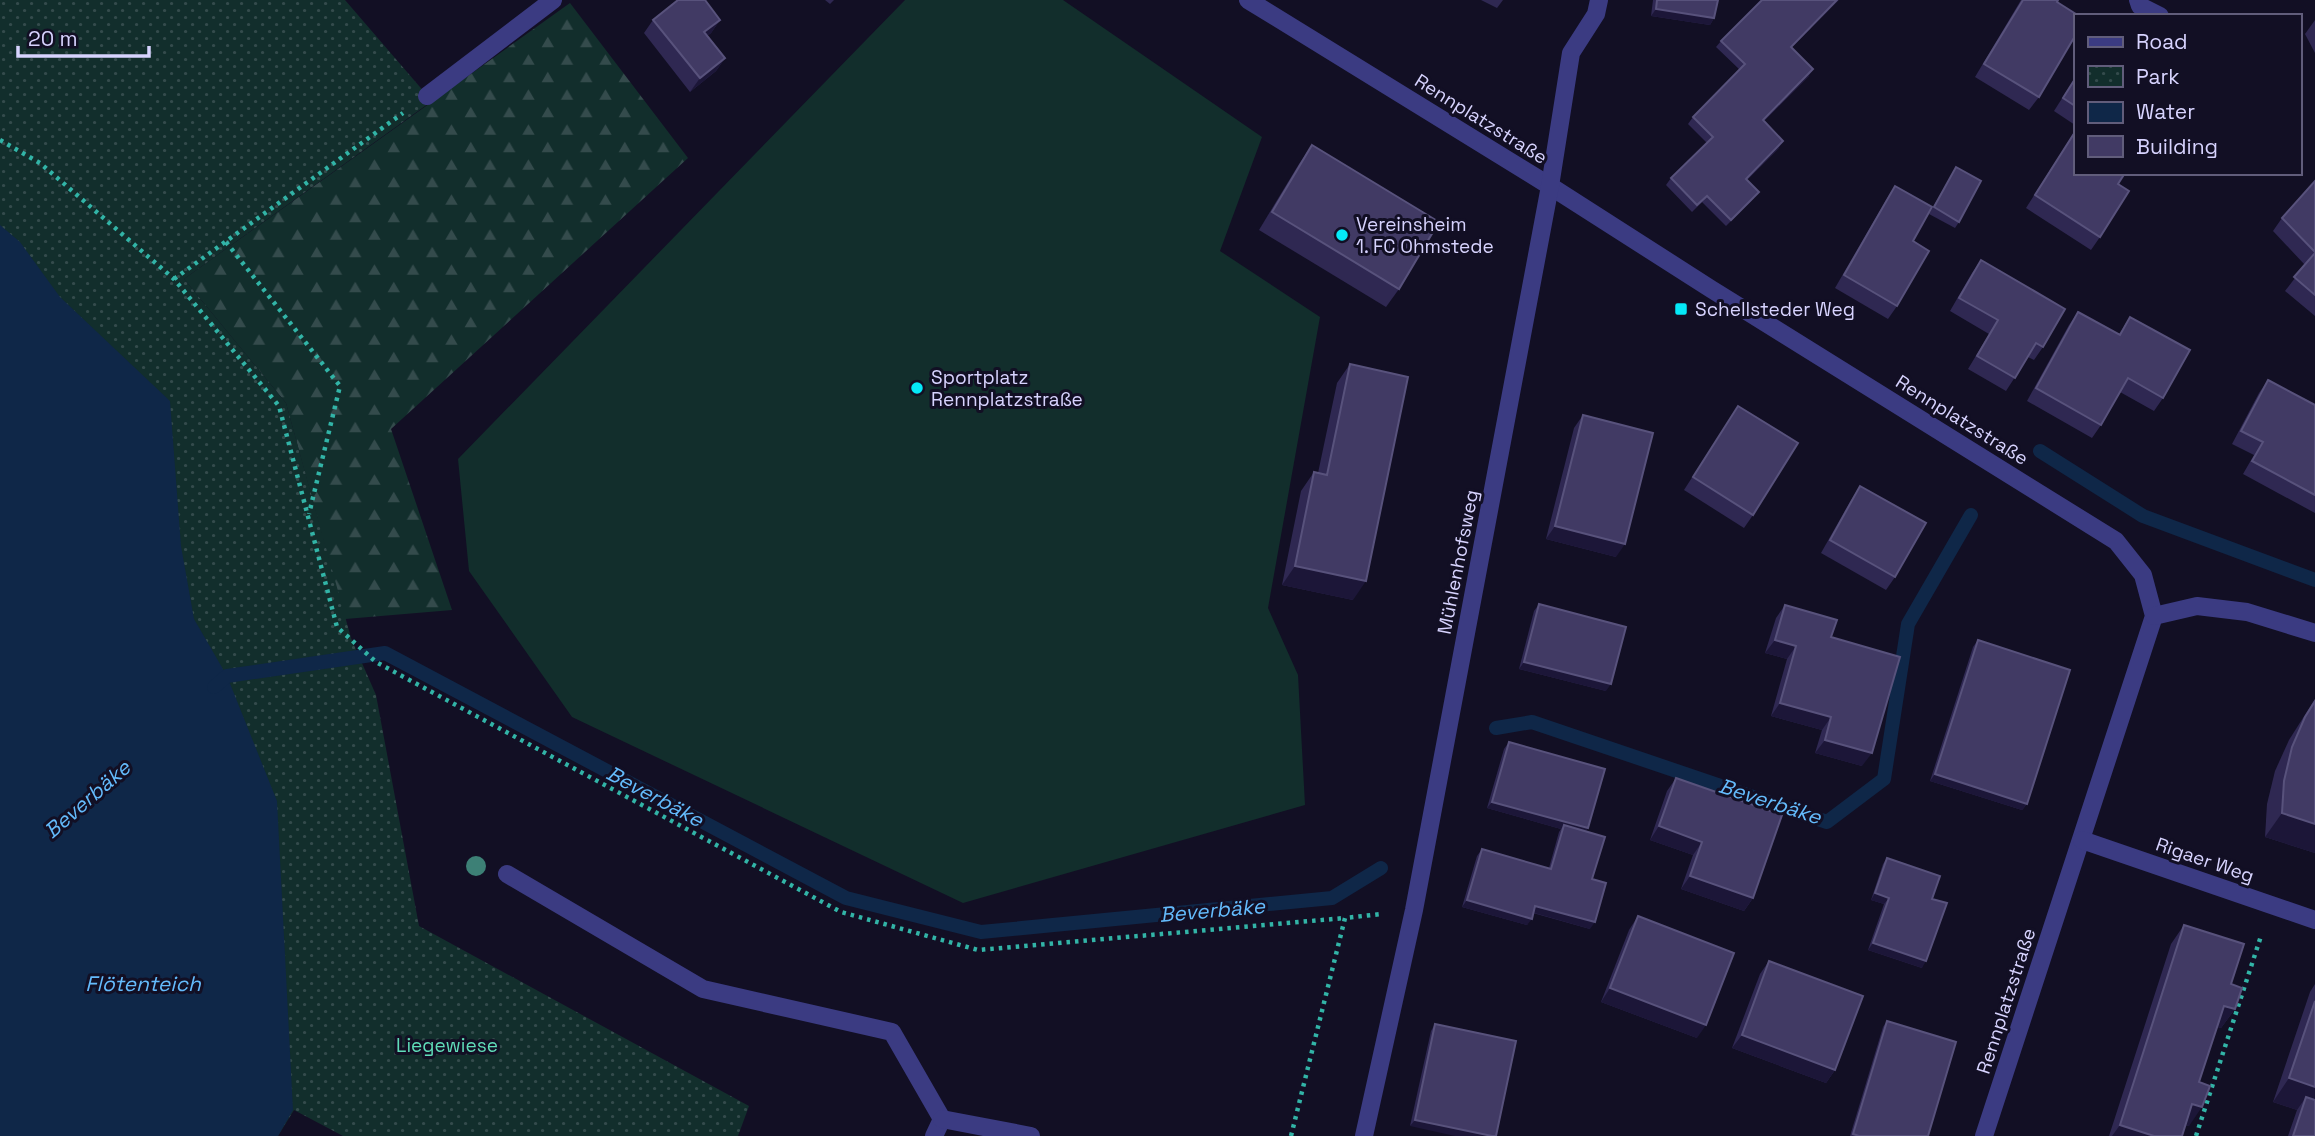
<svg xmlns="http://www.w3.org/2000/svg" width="2315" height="1136" font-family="'Space Grotesk',sans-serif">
<defs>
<pattern id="forest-firs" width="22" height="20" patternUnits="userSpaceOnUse" patternTransform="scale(1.75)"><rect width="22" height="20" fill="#122e2c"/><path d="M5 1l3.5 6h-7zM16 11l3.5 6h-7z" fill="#344b4c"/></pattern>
<pattern id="park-dots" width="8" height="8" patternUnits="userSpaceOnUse" patternTransform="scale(1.75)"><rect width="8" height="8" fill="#122e2c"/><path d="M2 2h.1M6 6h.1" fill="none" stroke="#344b4c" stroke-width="1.8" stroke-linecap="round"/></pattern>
</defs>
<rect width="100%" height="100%" fill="#120f24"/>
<path fill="url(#forest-firs)" d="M 570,3 L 688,158 L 391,429 L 452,610 L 345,619 L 286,403 L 184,279 Z"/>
<path fill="url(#park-dots)" d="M 0,0 L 345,0 L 432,101 L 184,279 L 286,403 L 351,638 L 376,695 L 419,926 L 749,1106 L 738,1136 L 343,1136 L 294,1110 L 278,1136 L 0,1136 Z"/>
<path fill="#122e2c" d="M 905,0 L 1063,0 L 1262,137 L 1220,251 L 1320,317 L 1268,608 L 1298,675 L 1305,805 L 963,903 L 572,717 L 469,571 L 458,459 Z"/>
<path fill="#0f2748" d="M 0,225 L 20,242 L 60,297 L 170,401 L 181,546 L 194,619 L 227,676 L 277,801 L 293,1110 L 278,1136 L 0,1136 Z"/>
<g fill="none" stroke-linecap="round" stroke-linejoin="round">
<g stroke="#0f2748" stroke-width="14">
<path d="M 2040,451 L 2143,516 L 2315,580"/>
<path d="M 214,687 L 227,676 L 385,653 L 846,898 L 981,932 L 1332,898 L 1381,868"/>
<path d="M 1496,728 L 1532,722 L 1827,822 L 1884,779 L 1908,624 L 1971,515"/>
</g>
<g stroke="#32b4a7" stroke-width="4.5" stroke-dasharray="3.5 5" stroke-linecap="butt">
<path d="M 0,140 L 40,163 L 174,279 L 279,406 L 337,627 L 376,662 L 841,912 L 978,950 L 1345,918"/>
<path d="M 226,242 L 340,386 L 309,514"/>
<path d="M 174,279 L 403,113"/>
<path d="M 1291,1136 L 1345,918 L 1381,914"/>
<path d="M 2196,1136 L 2261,936"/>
</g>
<g stroke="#3b3b82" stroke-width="18">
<path d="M 427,96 L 553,0"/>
<path d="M 507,874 L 703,989 L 892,1032 L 942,1119 L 934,1136"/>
<path d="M 942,1119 L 1031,1136"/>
</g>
<g stroke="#3b3b82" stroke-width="18">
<path d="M 1248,0 L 1550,186 L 1711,289 L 2116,541 L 2143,575 L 2154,616 L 1984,1136"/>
<path d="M 2138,0 L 2140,6 L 2160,16"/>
<path d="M 2154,616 L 2197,606 L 2247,612 L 2315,633"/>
<path d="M 2082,840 L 2315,920"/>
<path d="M 1364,1136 L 1414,910 L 1550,186 L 1571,53 L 1596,14 L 1599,0"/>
</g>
</g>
<circle fill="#3d8076" cx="476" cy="866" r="10"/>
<g fill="#2f2852">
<path d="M 825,0 L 834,0 L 830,4 Z"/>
<path d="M 1481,0 L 1503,0 L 1497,8 Z"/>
<path d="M 1653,0 L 1718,0 L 1714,18 L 1710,25 L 1651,16 Z"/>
<path d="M 2021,0 L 2058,0 L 2057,2 L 2039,97 L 2029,110 L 1975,77 Z"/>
<path d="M 653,20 L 720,20 L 711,33 L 707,36 L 725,58 L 716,71 L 690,92 L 644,33 Z"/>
<path d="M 2315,20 L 2315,53 L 2305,34 Z"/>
<path d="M 1721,41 L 1792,48 L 1809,76 L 1764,121 L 1779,148 L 1747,180 L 1754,198 L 1726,226 L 1702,202 L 1692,212 L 1666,185 L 1671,178 L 1707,143 L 1688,124 L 1693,117 L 1740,70 L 1716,47 Z"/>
<path d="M 2075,78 L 2075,125 L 2054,111 Z"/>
<path d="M 2075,131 L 2075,173 L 2118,184 L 2100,237 L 2091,250 L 2026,208 Z"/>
<path d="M 1312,145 L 1399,289 L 1386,307 L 1259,230 L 1299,164 Z"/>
<path d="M 1956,167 L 1959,222 L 1955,228 L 1929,214 Z"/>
<path d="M 2315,181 L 2315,316 L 2285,291 L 2305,265 L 2273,231 L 2282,218 Z"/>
<path d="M 1895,186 L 1897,306 L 1888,319 L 1835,288 L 1886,200 Z"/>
<path d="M 1981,260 L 2043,347 L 2034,360 L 2028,357 L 2006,391 L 1968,369 L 1989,334 L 1950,311 L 1972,273 Z"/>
<path d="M 2078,312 L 2119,334 L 2130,317 L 2163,398 L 2154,411 L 2120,392 L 2101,425 L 2092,438 L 2027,401 L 2069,325 Z"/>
<path d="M 1350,364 L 1353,600 L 1282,585 L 1301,491 L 1314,472 L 1318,473 L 1337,383 Z"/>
<path d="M 2268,380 L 2315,405 L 2315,513 L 2243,474 L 2254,455 L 2232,444 L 2259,393 Z"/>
<path d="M 1738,406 L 1753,515 L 1744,528 L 1684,490 Z"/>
<path d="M 1583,415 L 1616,557 L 1546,539 L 1574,428 Z"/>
<path d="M 1860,486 L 1895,577 L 1886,590 L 1821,553 L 1851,500 Z"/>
<path d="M 1539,604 L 1606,691 L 1519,669 L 1534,611 Z"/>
<path d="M 1785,605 L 1831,637 L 1862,766 L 1815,753 L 1822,730 L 1771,716 L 1787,659 L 1765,653 L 1776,618 Z"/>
<path d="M 1978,640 L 2027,804 L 2022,810 L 1930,781 L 1973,647 Z"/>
<path d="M 2315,699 L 2315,853 L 2265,837 L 2267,804 L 2275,771 L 2289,740 Z"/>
<path d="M 1509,742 L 1586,831 L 1592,879 L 1590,929 L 1533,913 L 1527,925 L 1462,907 L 1477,856 L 1482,849 L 1549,868 L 1559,832 L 1561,829 L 1487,808 L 1504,749 Z"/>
<path d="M 1676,778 L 1753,898 L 1744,911 L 1681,889 L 1693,855 L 1650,840 L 1667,791 Z"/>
<path d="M 1887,858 L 1932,899 L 1922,968 L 1868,950 L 1884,904 L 1871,900 L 1883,864 Z"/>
<path d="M 1638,916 L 1697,1038 L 1601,1002 L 1629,930 Z"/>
<path d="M 2184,925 L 2231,984 L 2235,1009 L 2221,1028 L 2217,1027 L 2199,1082 L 2189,1126 L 2185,1125 L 2182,1136 L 2109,1136 L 2171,944 Z"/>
<path d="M 1769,961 L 1835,1070 L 1826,1083 L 1732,1048 L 1760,974 Z"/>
<path d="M 2315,984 L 2315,1136 L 2288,1136 L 2297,1110 L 2273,1102 L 2310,992 Z"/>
<path d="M 1887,1021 L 1928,1136 L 1850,1136 L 1883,1027 Z"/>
<path d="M 1435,1024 L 1516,1041 L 1410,1126 L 1431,1031 Z"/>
</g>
<g fill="#1c1638">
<path d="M 1837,0 L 1839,0 L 1786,53 L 1791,47 Z"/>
<path d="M 1656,9 L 1714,18 L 1710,25 L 1651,16 Z"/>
<path d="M 720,20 L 711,33 L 695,45 L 704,32 Z"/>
<path d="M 725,58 L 716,71 L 690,92 L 700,78 Z"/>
<path d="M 1813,69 L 1809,76 L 1758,127 L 1763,120 Z"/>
<path d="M 1783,141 L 1779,148 L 1741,186 L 1746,179 Z"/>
<path d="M 1555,526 L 1625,544 L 1616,557 L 1546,539 Z"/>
<path d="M 1295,566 L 1366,581 L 1353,600 L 1282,585 Z"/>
<path d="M 1775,640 L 1796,646 L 1787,659 L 1765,653 Z"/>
<path d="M 1524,662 L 1611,684 L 1606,691 L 1519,669 Z"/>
<path d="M 1780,703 L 1831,717 L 1822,730 L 1771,716 Z"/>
<path d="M 1825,740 L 1872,753 L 1862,766 L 1815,753 Z"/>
<path d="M 1935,774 L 2027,804 L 2022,810 L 1930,781 Z"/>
<path d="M 1492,802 L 1588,828 L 1584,835 L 1564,825 L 1561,829 L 1487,808 Z"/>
<path d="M 2282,813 L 2315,824 L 2315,853 L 2265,837 Z"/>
<path d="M 1659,826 L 1702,842 L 1693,855 L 1650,840 Z"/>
<path d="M 1690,876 L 1753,898 L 1744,911 L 1681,889 Z"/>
<path d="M 1875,893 L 1889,898 L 1884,904 L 1871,900 Z"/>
<path d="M 1467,900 L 1532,919 L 1527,925 L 1462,907 Z"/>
<path d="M 1535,906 L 1595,922 L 1590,929 L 1531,912 Z"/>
<path d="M 1873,943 L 1926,961 L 1922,968 L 1868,950 Z"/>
<path d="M 1610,988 L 1706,1025 L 1697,1038 L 1601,1002 Z"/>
<path d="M 2224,1006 L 2235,1009 L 2221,1028 L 2211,1025 Z"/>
<path d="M 1742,1035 L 1835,1070 L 1826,1083 L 1732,1048 Z"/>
<path d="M 2289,1078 L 2315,1087 L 2315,1116 L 2306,1097 L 2297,1110 L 2273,1102 Z"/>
<path d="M 2192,1104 L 2202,1107 L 2189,1126 L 2179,1123 Z"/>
<path d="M 1415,1120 L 1492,1136 L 1455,1136 L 1410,1126 Z"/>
<path d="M 2120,1125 L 2154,1136 L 2112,1136 Z"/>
</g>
<g fill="#413a64" stroke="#58527c" stroke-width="2">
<path d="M 678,0 L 705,0 L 720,20 L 704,32 L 725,58 L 700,78 L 653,20 Z"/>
<path d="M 1657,0 L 1718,0 L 1714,18 L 1656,9 Z"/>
<path d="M 1762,0 L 1837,0 L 1791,47 L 1813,69 L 1763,120 L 1783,141 L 1746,179 L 1759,192 L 1731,220 L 1707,196 L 1697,205 L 1671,178 L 1713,137 L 1693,117 L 1745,64 L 1721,41 Z"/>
<path d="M 2023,0 L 2058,0 L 2057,2 L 2079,16 L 2075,16 L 2075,36 L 2039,97 L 1984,64 Z"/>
<path d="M 2075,79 L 2075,106 L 2063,98 Z"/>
<path d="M 2075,132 L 2075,173 L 2125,173 L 2118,184 L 2129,191 L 2100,237 L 2035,195 Z"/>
<path d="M 1312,145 L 1439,222 L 1399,289 L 1272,212 Z"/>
<path d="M 1956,167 L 1981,181 L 1959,222 L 1934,207 Z"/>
<path d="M 2315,181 L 2315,252 L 2282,218 Z"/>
<path d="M 1895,186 L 1932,207 L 1913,241 L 1929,251 L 1897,306 L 1844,275 Z"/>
<path d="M 2315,253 L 2315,295 L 2294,277 Z"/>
<path d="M 1981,260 L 2065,309 L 2043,347 L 2036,343 L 2015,378 L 1977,356 L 1998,320 L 1959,298 Z"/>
<path d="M 2078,312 L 2120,335 L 2130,317 L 2190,350 L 2163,398 L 2128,378 L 2101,425 L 2036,388 Z"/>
<path d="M 1350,364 L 1408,377 L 1366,581 L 1295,566 L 1314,472 L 1327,475 Z"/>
<path d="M 2268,380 L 2315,405 L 2315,495 L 2252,461 L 2263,442 L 2241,431 Z"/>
<path d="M 1738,406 L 1798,443 L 1753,515 L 1693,477 Z"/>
<path d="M 1583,415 L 1653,433 L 1625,544 L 1555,526 Z"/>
<path d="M 1860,486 L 1926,523 L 1895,577 L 1830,540 Z"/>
<path d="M 1539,604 L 1626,627 L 1611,684 L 1524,662 Z"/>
<path d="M 1785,605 L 1837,620 L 1831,637 L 1900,657 L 1872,753 L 1825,740 L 1831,717 L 1780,703 L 1796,646 L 1775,640 Z"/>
<path d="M 1978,640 L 2070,670 L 2027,804 L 1935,774 Z"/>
<path d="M 2315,701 L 2315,824 L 2282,813 L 2284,781 L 2292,747 L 2305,717 Z"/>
<path d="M 1509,742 L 1605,769 L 1588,828 L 1492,802 Z"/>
<path d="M 1676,778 L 1782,815 L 1753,898 L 1690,876 L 1702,842 L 1659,826 Z"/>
<path d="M 1564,825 L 1605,837 L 1592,879 L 1606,883 L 1595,922 L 1535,906 L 1532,919 L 1467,900 L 1482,849 L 1551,869 Z"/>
<path d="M 1887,858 L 1940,876 L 1932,899 L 1947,903 L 1926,961 L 1873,943 L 1889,898 L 1875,893 Z"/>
<path d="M 1638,916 L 1734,953 L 1706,1025 L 1610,988 Z"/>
<path d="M 2184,925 L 2244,944 L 2231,984 L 2242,988 L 2235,1009 L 2224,1006 L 2199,1082 L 2210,1086 L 2202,1107 L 2192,1104 L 2182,1136 L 2154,1136 L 2120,1125 Z"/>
<path d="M 1769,961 L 1863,996 L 1835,1070 L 1742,1035 Z"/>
<path d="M 2315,1001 L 2315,1087 L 2289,1078 Z"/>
<path d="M 1887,1021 L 1956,1042 L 1928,1136 L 1859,1136 L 1853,1134 Z"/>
<path d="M 1435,1024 L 1516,1041 L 1496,1136 L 1492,1136 L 1415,1120 Z"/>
<path d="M 2306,1097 L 2315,1100 L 2315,1136 L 2293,1136 Z"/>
</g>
<g fill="#05e9f8" stroke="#120f24" stroke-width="2.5">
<circle cx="1342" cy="235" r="7"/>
<rect x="1674" y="302" width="14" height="14" rx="3.5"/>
<circle cx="917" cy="388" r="7"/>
</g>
<g text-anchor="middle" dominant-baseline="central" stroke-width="6" stroke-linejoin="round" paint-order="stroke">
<g font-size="19" fill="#d7d3fe" stroke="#120f24">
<text transform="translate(1481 119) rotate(32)">Rennplatzstraße</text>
<text transform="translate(1962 420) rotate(32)">Rennplatzstraße</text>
<text transform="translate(1458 562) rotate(-79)">Mühlenhofsweg</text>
<text transform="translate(2205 860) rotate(19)">Rigaer Weg</text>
<text transform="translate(2006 1001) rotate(-72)">Rennplatzstraße</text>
</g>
<g font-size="19" fill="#d7d3fe" stroke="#120f24" text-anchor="start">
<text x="1356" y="224">Vereinsheim<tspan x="1356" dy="22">1. FC Ohmstede</tspan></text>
<text x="1695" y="309">Schellsteder Weg</text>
<text x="931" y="377">Sportplatz<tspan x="931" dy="22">Rennplatzstraße</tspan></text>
</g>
<g font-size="19" fill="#60ddb9" stroke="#120f24">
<text x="447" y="1045">Liegewiese</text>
</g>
<g font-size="21" font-style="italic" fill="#64bbfc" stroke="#120f24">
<text transform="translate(655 796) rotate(28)">Beverbäke</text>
<text transform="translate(87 799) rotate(-41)">Beverbäke</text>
<text transform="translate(1770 801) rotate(18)">Beverbäke</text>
<text transform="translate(1212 910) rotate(-5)">Beverbäke</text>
<text x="143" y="983">Flötenteich</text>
</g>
</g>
<rect x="2074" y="14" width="228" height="161" fill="#120f24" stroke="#615d7b" stroke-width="2"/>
<rect x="2088" y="37" width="35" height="10" fill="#3b3b82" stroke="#615d7b" stroke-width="2"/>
<text x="2136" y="49" font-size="21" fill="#d7d3fe">Road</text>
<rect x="2088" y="66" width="35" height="21" fill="url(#park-dots)" stroke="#615d7b" stroke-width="2"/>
<text x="2136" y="84" font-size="21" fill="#d7d3fe">Park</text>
<rect x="2088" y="102" width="35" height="21" fill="#0f2748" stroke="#615d7b" stroke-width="2"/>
<text x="2136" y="119" font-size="21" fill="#d7d3fe">Water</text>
<rect x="2088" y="136" width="35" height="21" fill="#413a64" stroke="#615d7b" stroke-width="2"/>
<text x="2136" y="154" font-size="21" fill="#d7d3fe">Building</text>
<path d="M18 46v10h131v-10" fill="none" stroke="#d7d3fe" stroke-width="3.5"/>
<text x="28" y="46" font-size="21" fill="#d7d3fe" stroke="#120f24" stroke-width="5" paint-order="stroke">20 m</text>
</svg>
